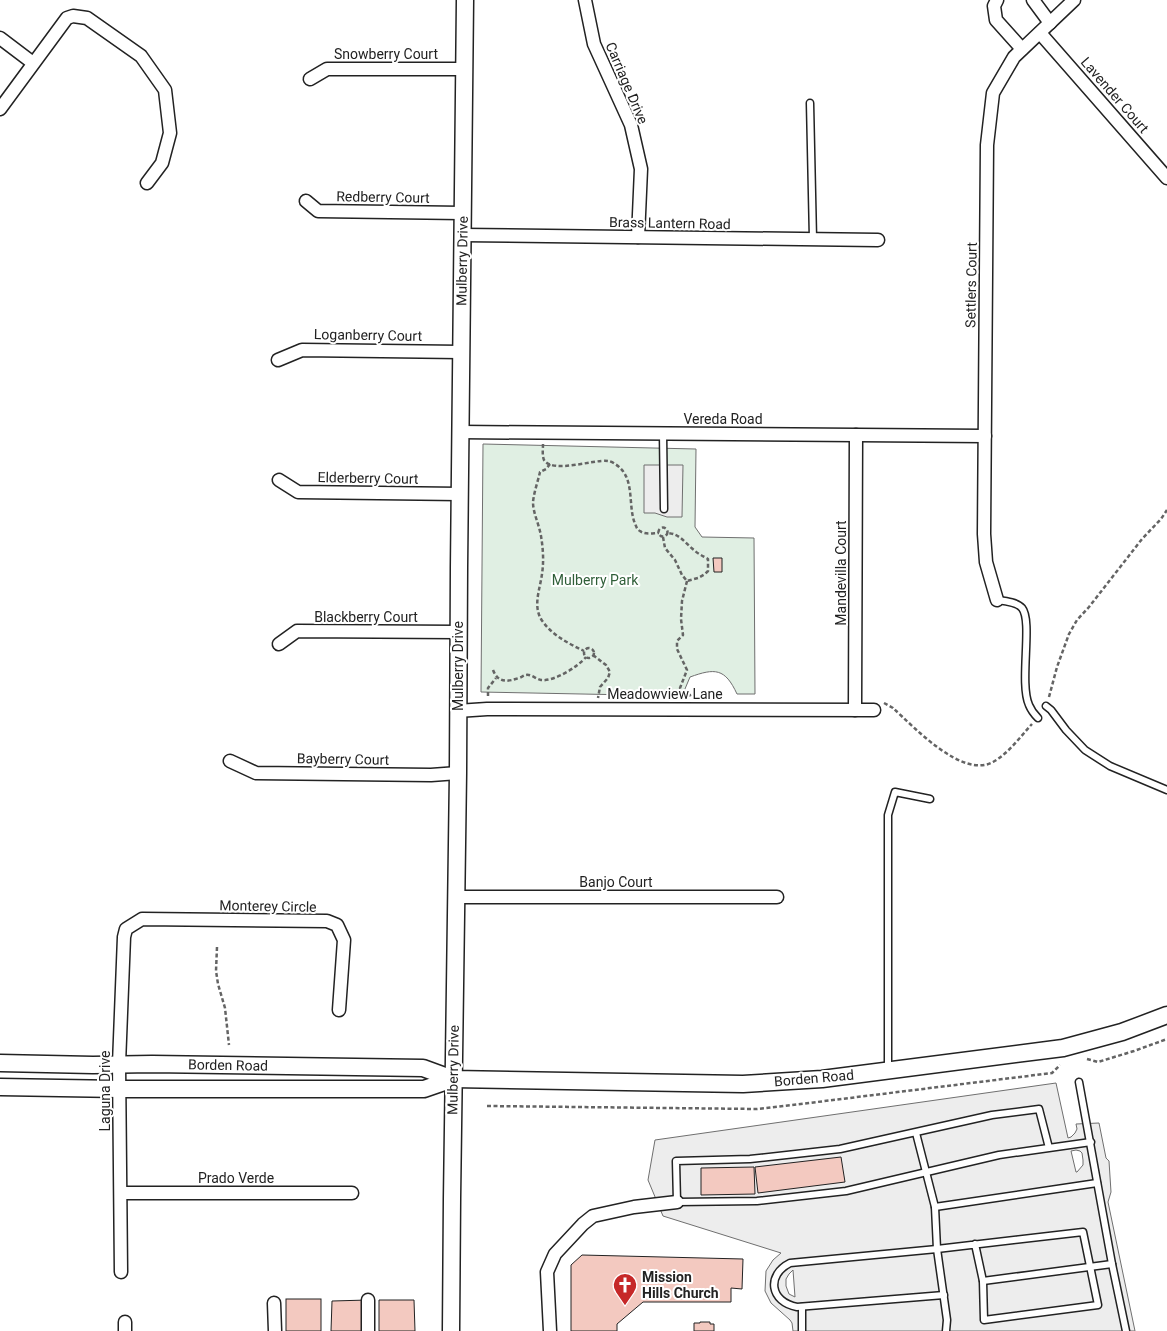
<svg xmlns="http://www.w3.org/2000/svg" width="1167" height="1331" font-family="Roboto,sans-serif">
<rect width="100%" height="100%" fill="#fff"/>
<path fill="#e0efe3" stroke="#6f6f6f" d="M 483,444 L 696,449 L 695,527 L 702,537 L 754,538 L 755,694 L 737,694 C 725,668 715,668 690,677 L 682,696 L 481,692 Z"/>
<g fill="#ededed" stroke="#6f6f6f" fill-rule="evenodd">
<path d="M 644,465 L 683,465 L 682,517 L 667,517 L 655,513 L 644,513 Z"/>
<path d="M 1056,1083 L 1068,1138 L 1071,1137 L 1075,1133 L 1077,1129 L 1076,1124 L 1099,1123 L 1106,1158 L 1109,1161 L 1111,1192 L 1108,1202 L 1135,1331 L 793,1331 L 792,1323 L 790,1320 L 771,1303 L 765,1291 L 766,1271 L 773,1260 L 781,1253 L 663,1216 L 648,1180 L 655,1140 ZM 1076,1150 L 1080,1151 L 1082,1153 L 1083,1160 L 1083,1165 L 1077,1172 L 1076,1172 L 1071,1151 ZM 793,1270 L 795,1297 L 789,1294 L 786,1286 L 786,1279 L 789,1274 Z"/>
</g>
<g fill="#f3c9c0" stroke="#222">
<path d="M 713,558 L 722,558 L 722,572 L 714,572 Z"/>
<path d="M 841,1157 L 845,1182 L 758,1193 L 755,1167 Z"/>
<path d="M 754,1167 L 755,1194 L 701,1195 L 701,1168 Z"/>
<path d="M 582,1255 L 743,1259 L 742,1289 L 731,1288 L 731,1302 L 643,1302 L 617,1324 L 617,1331 L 571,1331 L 571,1265 Z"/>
<rect x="286" y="1299" width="35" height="32"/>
<path d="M 368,1300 L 368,1331 L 331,1331 L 332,1301 Z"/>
<path d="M 379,1300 L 414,1300 L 415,1331 L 379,1331 Z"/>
<path d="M 700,1322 L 710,1322 L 710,1324 L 714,1324 L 714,1331 L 694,1331 L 694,1323 L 700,1323 Z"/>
</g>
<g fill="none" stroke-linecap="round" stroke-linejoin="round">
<g stroke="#222" stroke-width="9">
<g id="lane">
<path d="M 810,103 L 813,239"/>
<path d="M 663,433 L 664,509"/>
<path d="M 997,600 C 1005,601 1017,602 1022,608 C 1033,621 1019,683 1029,705 C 1031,710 1034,714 1038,718"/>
<path d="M 1046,706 L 1051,710 L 1066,730 L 1085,750 L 1110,766 L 1167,790"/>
<path d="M 888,1069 L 888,815 L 895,792 L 930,799"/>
<path d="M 1079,1082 L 1112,1264 L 1126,1331"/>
<path d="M 916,1133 L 935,1207 L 937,1249 L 947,1320 L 946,1331"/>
<path d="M 1049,1148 L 1039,1109 L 992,1115 L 840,1149 L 750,1159 L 676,1161 L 677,1202 L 757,1201 L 846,1191 L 999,1155 L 1091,1142"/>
<path d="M 935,1207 L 1097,1183"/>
<path d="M 983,1281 L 1112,1264"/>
<path d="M 944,1295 L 797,1307 C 770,1302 766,1275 790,1263 L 937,1249 L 1083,1232 L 1098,1305 L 984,1320 L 983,1281 L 975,1244"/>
<path d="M 802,1307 L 802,1331"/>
</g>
</g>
<g stroke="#222" stroke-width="15">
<g id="street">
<path d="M 585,0 L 594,44 L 631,125 L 641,169 L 638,237"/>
<path d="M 997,0 L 994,6 L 996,20 L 1022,49"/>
<path d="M 1033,0 L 1050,23"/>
<path d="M 1040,33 L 1167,178"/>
<path d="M 0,38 L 33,63"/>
<path d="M 310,79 L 327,69 L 464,69"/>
<path d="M 0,109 L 67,18 L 73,16 L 87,18 L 141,56 L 165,90 L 170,133 L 162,163 L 147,183"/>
<path d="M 306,201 L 318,211 L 462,213"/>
<path d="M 462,235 L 878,240"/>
<path d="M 278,360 L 302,350 L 461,352"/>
<path d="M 460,432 L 985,436"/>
<path d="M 279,480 L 298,492 L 460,494"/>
<path d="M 997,600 L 986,562 L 984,534 L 987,145 L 993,93 L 1014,57 L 1074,0"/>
<path d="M 279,644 L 297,631 L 458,632"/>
<path d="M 855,710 L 856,435"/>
<path d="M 457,711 L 487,709 L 874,710"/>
<path d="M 230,761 L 256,773 L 431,775 L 458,773"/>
<path d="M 455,897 L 777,897"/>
<path d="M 121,1193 L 352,1193"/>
<path d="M 121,1272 L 119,1064 L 124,937 L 126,929 L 142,919 L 327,921 L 337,925 L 344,940 L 339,1010"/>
<path d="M 274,1303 L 275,1331"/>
<path d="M 125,1322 L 125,1331"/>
<path d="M 368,1331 L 368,1300"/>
<path d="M 550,1331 L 547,1272 L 555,1254 L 583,1224 L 593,1216 L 634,1207 L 677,1202"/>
</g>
</g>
<g stroke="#222" stroke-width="19">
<g id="secondary">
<path d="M 0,1063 L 93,1065 L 152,1064 L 423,1068 L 453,1079 L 743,1084 L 822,1079 L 1063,1048 L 1122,1032 L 1167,1015"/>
<path d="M 0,1087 L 120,1089 L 424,1089 L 453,1079"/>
<path d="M 451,1331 L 452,1199 L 458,773 L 459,568 L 465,0"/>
</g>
</g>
<g stroke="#646464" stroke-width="2.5" stroke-dasharray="4 2.5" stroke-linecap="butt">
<path d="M 543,444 C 543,449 542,455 544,460 C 553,474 594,459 608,461 C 610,461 614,463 615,464 C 635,476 628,502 634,521 C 636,525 636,529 640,531 C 645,535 653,533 659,533"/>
<path d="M 550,464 L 546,469 L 540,472 C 538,481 534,492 533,502 C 533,513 539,524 541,536 C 543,548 544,561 542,574 C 540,589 533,605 541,619 C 551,635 568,643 584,651"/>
<circle cx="663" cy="532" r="4.5"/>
<path d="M 663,537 L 665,548 L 675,560 L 682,575 L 687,581 L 698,578 L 705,574 L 708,571 L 708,559 C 703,556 698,554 694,550 C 685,543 680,534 668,533"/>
<path d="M 687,581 L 682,601 L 681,619 L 683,635 L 677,641 L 677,649 L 687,670 L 680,688 L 690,695 L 691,698"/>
<circle cx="589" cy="653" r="5"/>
<path d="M 593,655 L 606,665 L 610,672 L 608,678 L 600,687 L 598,698"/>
<path d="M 493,670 C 498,683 507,682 519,678 C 522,677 524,675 526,675 C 531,674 536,679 541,680 C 554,682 579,666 586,657"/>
<path d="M 488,696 L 488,688 L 496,678"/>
<path d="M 1049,697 L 1057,667 L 1069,634 L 1077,620 L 1089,607 L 1142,539 L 1161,519 L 1167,510"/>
<path d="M 884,703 L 893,708 C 914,727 962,779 993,762 C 1009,753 1020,737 1032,724"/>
<path d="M 217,947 L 216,971 L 218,984 L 225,1008 L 229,1045"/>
<path d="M 1087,1059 L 1098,1062 L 1134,1051 L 1167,1039"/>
<path d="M 487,1106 L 757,1109 L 809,1103 L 1052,1073 L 1060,1065"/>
</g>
<use href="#lane" stroke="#fff" stroke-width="6"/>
<use href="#street" stroke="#fff" stroke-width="12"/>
<use href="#secondary" stroke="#fff" stroke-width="16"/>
</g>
<defs>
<g id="church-pin" transform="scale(1.25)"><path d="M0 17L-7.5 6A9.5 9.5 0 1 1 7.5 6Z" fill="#c62828" stroke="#fff"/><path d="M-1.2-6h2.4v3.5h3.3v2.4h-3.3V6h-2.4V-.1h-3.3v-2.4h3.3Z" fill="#fff"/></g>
</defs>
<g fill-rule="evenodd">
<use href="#church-pin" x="625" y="1285"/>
</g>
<g text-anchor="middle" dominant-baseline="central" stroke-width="4" stroke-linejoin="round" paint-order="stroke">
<g font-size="14" fill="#222" stroke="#fff">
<text x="386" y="54">Snowberry Court</text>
<text transform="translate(627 83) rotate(67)">Carriage Drive</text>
<text transform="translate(1115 95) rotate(49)">Lavender Court</text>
<text transform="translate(383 197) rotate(1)">Redberry Court</text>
<text transform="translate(670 223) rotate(1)">Brass Lantern Road</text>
<text transform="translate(462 261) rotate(-89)">Mulberry Drive</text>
<text transform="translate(971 285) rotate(-89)">Settlers Court</text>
<text transform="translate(368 335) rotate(1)">Loganberry Court</text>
<text x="723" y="419">Vereda Road</text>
<text transform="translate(368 478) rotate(1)">Elderberry Court</text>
<text transform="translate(841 573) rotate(-90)">Mandevilla Court</text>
<text x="366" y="617">Blackberry Court</text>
<text transform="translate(458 666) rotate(-90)">Mulberry Drive</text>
<text x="665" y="694">Meadowview Lane</text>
<text transform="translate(343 759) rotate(1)">Bayberry Court</text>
<text x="616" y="882">Banjo Court</text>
<text transform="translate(268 906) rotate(1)">Monterey Circle</text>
<text transform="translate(228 1065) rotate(1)">Borden Road</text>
<text transform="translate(453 1070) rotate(-89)">Mulberry Drive</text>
<text transform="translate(814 1078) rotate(-5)">Borden Road</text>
<text transform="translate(105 1091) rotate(-90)">Laguna Drive</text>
<text x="236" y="1178">Prado Verde</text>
</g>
<g font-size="14" fill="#2f5e38" stroke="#fff">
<text x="595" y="580">Mulberry Park</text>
</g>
<g font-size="14" font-weight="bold" fill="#222" stroke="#fff" text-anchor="start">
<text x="642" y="1277">Mission<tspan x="642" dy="16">Hills Church</tspan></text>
</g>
</g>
</svg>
